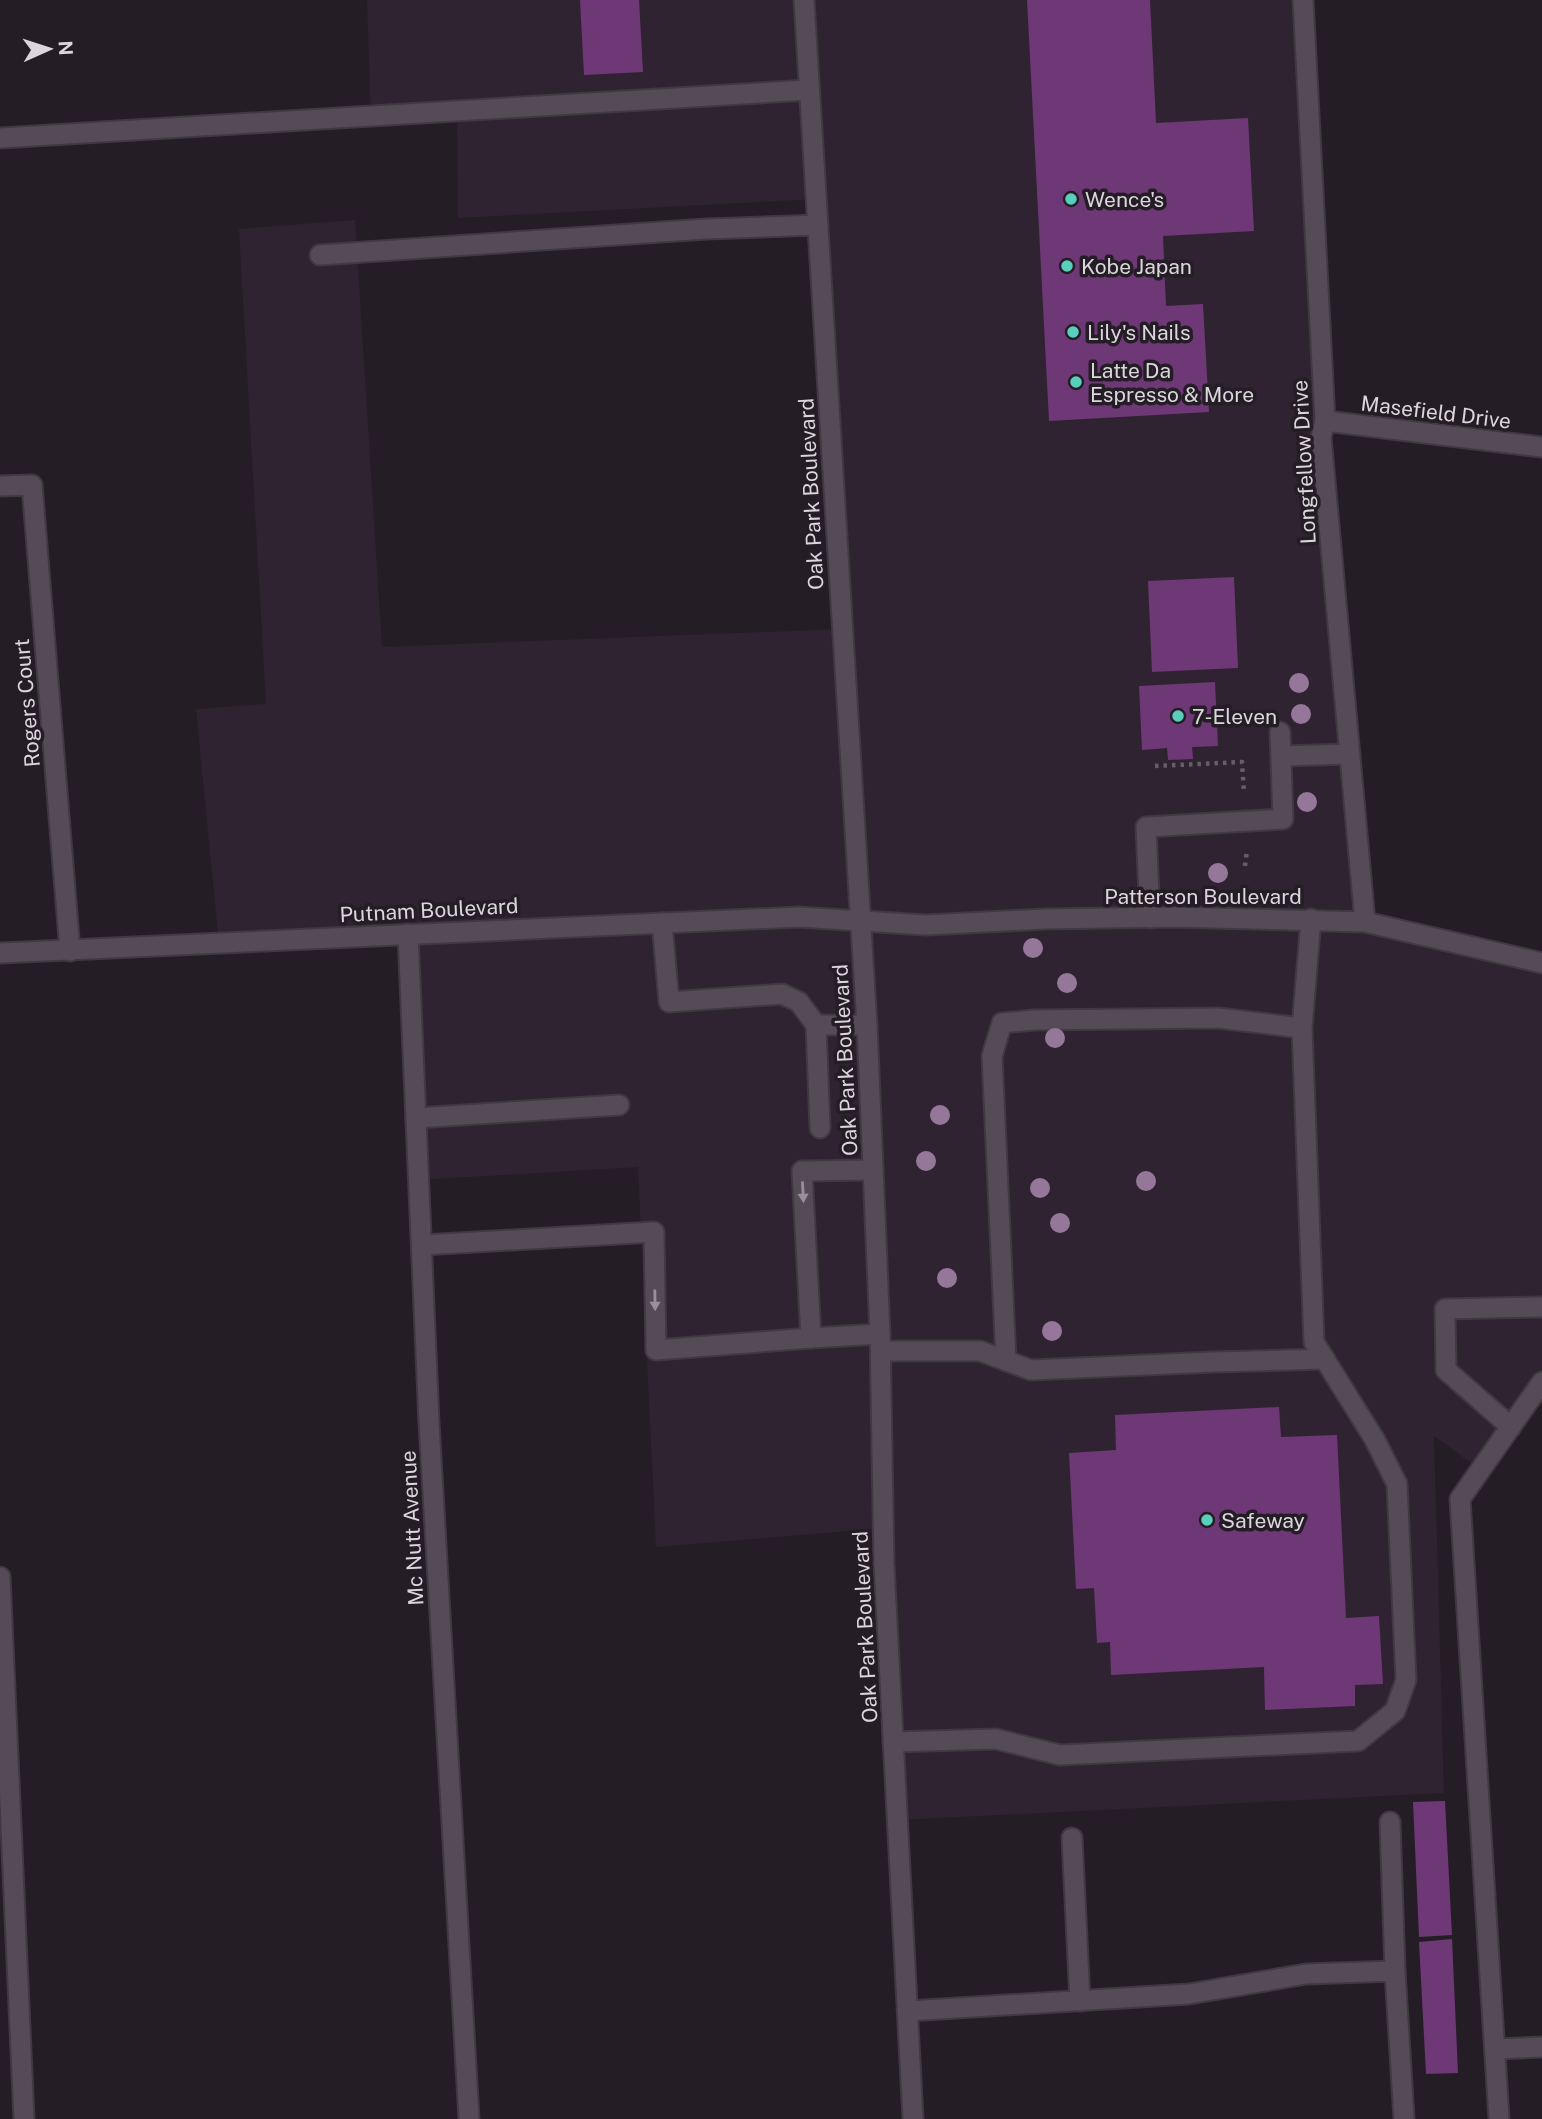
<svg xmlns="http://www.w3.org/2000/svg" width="1542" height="2119" font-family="'Public Sans',sans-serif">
<rect width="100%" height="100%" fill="#251d26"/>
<path fill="#2f2331" d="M 367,0 L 1303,0 L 1325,421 L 1365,921 L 1542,963 L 1542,1382 L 1481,1470 L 1434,1436 L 1444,1793 L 898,1820 L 883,1528 L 656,1547 L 638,1167 L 419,1180 L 408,934 L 219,943 L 196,709 L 266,704 L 239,229 L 355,220 L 382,647 L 842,629 L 816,199 L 458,218 L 457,111 L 371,116 Z"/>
<g fill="#6e3877">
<path d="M 580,0 L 639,0 L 643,72 L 584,75 Z"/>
<path d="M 1027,0 L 1150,0 L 1156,123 L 1248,118 L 1254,231 L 1163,236 L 1166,306 L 1203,304 L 1209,412 L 1049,421 Z"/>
<path d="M 1234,577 L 1238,668 L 1152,672 L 1148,581 Z"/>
<path d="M 1215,682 L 1218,746 L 1192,747 L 1193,759 L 1168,760 L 1167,748 L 1142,750 L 1139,686 Z"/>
<path d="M 1279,1407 L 1281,1437 L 1337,1435 L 1346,1618 L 1379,1616 L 1383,1684 L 1355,1685 L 1355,1706 L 1265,1710 L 1264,1667 L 1111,1675 L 1110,1642 L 1097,1643 L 1094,1588 L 1076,1589 L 1069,1453 L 1116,1450 L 1115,1415 Z"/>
<path d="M 1445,1801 L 1452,1935 L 1419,1937 L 1413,1802 Z"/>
<path d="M 1452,1939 L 1458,2073 L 1426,2074 L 1419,1942 Z"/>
</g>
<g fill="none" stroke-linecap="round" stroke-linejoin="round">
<g stroke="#3f3940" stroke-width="23">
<g id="service">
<path d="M 0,138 L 809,90"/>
<path d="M 320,255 L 706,229 L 818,225"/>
<path d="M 1281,756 L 1350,754"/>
<path d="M 1150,918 L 1146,827 L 1283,819 L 1280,732"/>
<path d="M 662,923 L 669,1002 L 782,994 L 799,1002 L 816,1025 L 867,1025"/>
<path d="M 816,1025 L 820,1128"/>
<path d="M 416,1118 L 619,1105"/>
<path d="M 873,1170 L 802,1171 L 811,1338 L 880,1334"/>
<path d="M 422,1245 L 654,1232 L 656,1350 L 811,1338"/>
<path d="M 881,1351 L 980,1351 L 1031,1370 L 1213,1362 L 1325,1359"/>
<path d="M 1006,1361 L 992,1056 L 1002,1023 L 1034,1020 L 1218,1018 L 1302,1028"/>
<path d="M 1511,1427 L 1446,1370 L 1445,1309 L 1542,1307"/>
<path d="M 893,1742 L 996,1739 L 1060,1755 L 1358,1741 L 1395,1711 L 1406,1680 L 1397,1484 L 1375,1440 L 1314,1342 L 1302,1028 L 1311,919"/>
<path d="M 1390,1822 L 1395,1971"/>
<path d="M 1072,1838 L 1080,2001"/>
<path d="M 908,2011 L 1189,1994 L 1306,1974 L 1395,1971 L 1404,2119"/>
<path d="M 1495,2049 L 1542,2047"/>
<path d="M 1499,2119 L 1460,1499 L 1542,1382"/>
</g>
</g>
<g stroke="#3f3940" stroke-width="23">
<g id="minor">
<path d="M 1303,0 L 1325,421 L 1321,437 L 1365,922"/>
<path d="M 1325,421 L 1542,447"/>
<path d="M 0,486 L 32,485 L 70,951"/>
<path d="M 408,934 L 429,1423 L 469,2119"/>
<path d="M 0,1577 L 24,2119"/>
</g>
</g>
<g stroke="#3f3940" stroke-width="23">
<g id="tertiary">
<path d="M 804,0 L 867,1025 L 880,1334 L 884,1565 L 913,2119"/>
<path d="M 0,953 L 799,917 L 926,925 L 1045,919 L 1173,917 L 1365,922 L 1542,963"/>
</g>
</g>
<g stroke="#655e66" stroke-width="4.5" stroke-dasharray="3.5 5" stroke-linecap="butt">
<path d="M 1155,766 L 1242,762 L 1244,793"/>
<path d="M 1245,866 L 1247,850"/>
</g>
<use href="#service" stroke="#544b56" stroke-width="19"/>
<use href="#minor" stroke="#544b56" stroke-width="19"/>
<use href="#tertiary" stroke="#544b56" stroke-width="19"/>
</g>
<g fill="#957899">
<circle cx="1299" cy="683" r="10"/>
<circle cx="1301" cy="714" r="10"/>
<circle cx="1307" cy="802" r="10"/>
<circle cx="1218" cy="873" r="10"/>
<circle cx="1033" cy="948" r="10"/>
<circle cx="1067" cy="983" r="10"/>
<circle cx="1055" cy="1038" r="10"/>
<circle cx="940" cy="1115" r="10"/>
<circle cx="926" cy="1161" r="10"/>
<circle cx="1146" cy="1181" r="10"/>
<circle cx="1040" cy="1188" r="10"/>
<circle cx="1060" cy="1223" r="10"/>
<circle cx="947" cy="1278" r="10"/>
<circle cx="1052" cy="1331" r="10"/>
</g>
<defs><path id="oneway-solid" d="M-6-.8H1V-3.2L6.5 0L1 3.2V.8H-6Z" transform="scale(1.75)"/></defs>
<g fill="#989099">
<use href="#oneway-solid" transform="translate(803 1192) rotate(87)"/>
<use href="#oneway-solid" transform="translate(655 1300) rotate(89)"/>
</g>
<g fill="#5acebc" stroke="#251d26" stroke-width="2.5">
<circle cx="1071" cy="199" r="7"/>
<circle cx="1067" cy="266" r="7"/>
<circle cx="1073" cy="332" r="7"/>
<circle cx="1076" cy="382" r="7"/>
<circle cx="1178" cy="716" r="7"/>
<circle cx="1207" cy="1520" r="7"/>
</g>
<g text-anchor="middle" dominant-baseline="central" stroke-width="7" stroke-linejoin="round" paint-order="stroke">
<g font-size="21" fill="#dbd6dc" stroke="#251d26" text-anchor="start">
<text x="1085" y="199">Wence's</text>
<text x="1081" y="266">Kobe Japan</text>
<text x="1087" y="332">Lily's Nails</text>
<text x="1090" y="370">Latte Da<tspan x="1090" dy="24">Espresso &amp; More</tspan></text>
<text x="1192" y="716">7-Eleven</text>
<text x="1221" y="1520">Safeway</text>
</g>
<g font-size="21" fill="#dbd6dc" stroke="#251d26">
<text transform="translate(1436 412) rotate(7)">Masefield Drive</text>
<text transform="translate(1304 462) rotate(-93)">Longfellow Drive</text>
<text transform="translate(811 494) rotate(-93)">Oak Park Boulevard</text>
<text transform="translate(27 703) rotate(-95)">Rogers Court</text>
<text x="1203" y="896">Patterson Boulevard</text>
<text transform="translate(429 910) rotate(-3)">Putnam Boulevard</text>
<text transform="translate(845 1060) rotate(-93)">Oak Park Boulevard</text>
<text transform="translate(412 1528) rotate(-93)">Mc Nutt Avenue</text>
<text transform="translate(865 1627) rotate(-93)">Oak Park Boulevard</text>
</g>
</g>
<g transform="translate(49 49) rotate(87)" stroke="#251d26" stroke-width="5" paint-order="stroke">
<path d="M0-5L12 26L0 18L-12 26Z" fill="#dbd6dc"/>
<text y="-10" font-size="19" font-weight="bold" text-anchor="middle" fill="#dbd6dc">N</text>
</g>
</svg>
